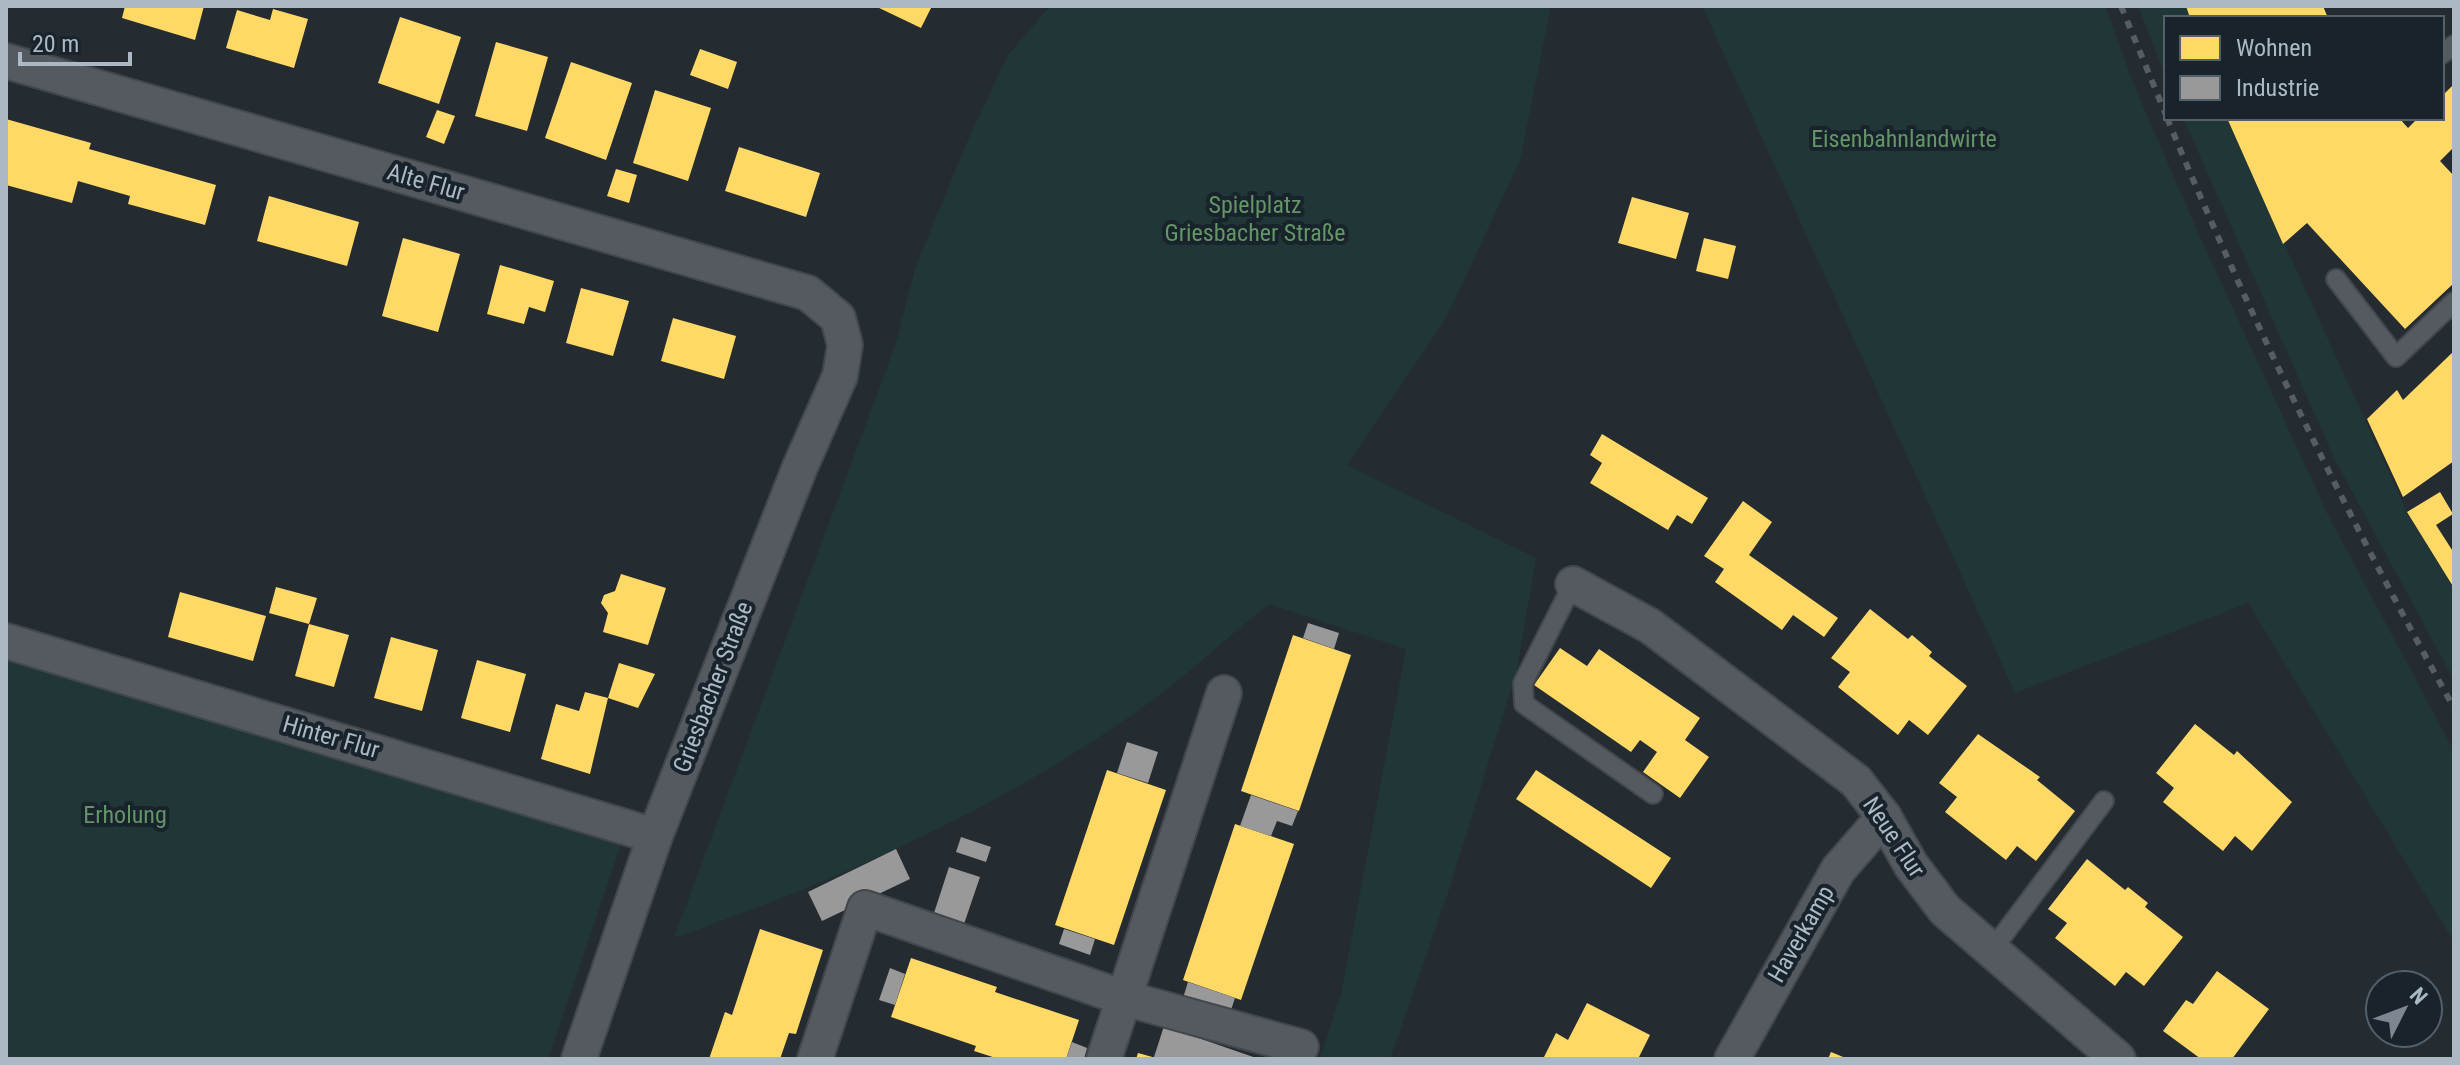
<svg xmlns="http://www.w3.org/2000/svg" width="2460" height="1065" font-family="'Roboto Condensed',sans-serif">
<rect width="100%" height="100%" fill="#242b31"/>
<g fill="#213636">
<path d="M 1050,6 L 1551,6 L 1520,161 L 1446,318 L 1347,465 L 1536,558 L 1517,670 L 1450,887 L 1390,1059 L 1320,1059 L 1341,994 L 1406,649 L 1269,604 C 1226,638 1187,676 1142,708 C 1000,809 837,881 674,938 L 895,346 L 916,266 L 967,142 L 1008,55 Z"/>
<path d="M 1702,6 L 2105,6 L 2136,90 L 2197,230 L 2328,515 L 2454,751 L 2454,942 L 2248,603 L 2015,693 Z"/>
<path d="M 2138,6 L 2186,6 L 2190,18 L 2166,18 L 2166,77 Z"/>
<path d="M 2183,118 L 2227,118 L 2407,512 L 2454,589 L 2454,680 L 2335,460 Z"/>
<path d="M 6,658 L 623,839 L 548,1059 L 6,1059 Z"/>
</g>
<g fill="#ffd966">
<path d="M 125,6 L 204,6 L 195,40 L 122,18 Z"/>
<path d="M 875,6 L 932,6 L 921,28 Z"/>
<path d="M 2186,6 L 2323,6 L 2328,18 L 2190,18 Z"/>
<path d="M 273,9 L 308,19 L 294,68 L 226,48 L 237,10 L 270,20 Z"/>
<path d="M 400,17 L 461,37 L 439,104 L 378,83 Z"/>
<path d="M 496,42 L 548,57 L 527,131 L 475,116 Z"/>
<path d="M 700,49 L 737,62 L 728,89 L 690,75 Z"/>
<path d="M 571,62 L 632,83 L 606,160 L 545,138 Z"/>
<path d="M 2454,84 L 2454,147 L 2440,161 L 2454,176 L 2454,283 L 2405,329 L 2307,223 L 2283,244 L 2227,118 L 2399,118 L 2408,128 L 2418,118 L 2442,118 L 2442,96 Z"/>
<path d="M 655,90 L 711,108 L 688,181 L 633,163 Z"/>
<path d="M 437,110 L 455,116 L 444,144 L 426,137 Z"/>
<path d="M 6,119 L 91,143 L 89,149 L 216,185 L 205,225 L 128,204 L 130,196 L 78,181 L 72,203 L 6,185 Z"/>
<path d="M 739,147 L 820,173 L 806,217 L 725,191 Z"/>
<path d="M 616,169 L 637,175 L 629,203 L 607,196 Z"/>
<path d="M 269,196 L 359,222 L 347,266 L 257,241 Z"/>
<path d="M 1632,197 L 1689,213 L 1676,259 L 1618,243 Z"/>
<path d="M 403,238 L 460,254 L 438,332 L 382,316 Z"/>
<path d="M 1704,238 L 1736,246 L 1728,279 L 1696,271 Z"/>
<path d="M 500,265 L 554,281 L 545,312 L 529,307 L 524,324 L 487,314 Z"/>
<path d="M 581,288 L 629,301 L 613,356 L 566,343 Z"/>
<path d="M 673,318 L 736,336 L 724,379 L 661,361 Z"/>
<path d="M 2454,351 L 2454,461 L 2403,497 L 2367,419 L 2397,390 L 2403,400 Z"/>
<path d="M 1602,434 L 1708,498 L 1692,524 L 1677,515 L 1668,530 L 1590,483 L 1602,463 L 1590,455 Z"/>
<path d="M 2440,492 L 2453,514 L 2436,525 L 2454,553 L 2454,588 L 2407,512 Z"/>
<path d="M 1743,501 L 1772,522 L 1749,555 L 1838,618 L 1824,637 L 1793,615 L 1782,630 L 1715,582 L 1724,569 L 1704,556 Z"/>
<path d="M 621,574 L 666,588 L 648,645 L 603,632 L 608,613 L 601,603 L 604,595 L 615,591 Z"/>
<path d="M 276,587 L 317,598 L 309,624 L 269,613 Z"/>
<path d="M 180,592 L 266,616 L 253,661 L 168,637 Z"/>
<path d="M 1870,609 L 1908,639 L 1912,635 L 1932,652 L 1929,656 L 1967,686 L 1928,735 L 1909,720 L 1898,735 L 1838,687 L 1850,672 L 1831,658 Z"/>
<path d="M 309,624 L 349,635 L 334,687 L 295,676 Z"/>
<path d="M 1293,635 L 1351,655 L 1299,811 L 1241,791 Z"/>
<path d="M 391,637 L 438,650 L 422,711 L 374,698 Z"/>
<path d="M 1560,648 L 1587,666 L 1599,649 L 1700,718 L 1685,740 L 1709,757 L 1680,798 L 1643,772 L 1657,752 L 1640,740 L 1631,752 L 1534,685 Z"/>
<path d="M 477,660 L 526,674 L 510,732 L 461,718 Z"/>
<path d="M 619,663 L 655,674 L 638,708 L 608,698 Z"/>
<path d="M 585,692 L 608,698 L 590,774 L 541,759 L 556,704 L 579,711 Z"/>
<path d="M 2195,724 L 2234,755 L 2237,751 L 2292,802 L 2252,851 L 2235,836 L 2223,851 L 2163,802 L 2174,788 L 2156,773 Z"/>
<path d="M 1978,734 L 2040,777 L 2037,780 L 2075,811 L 2036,861 L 2017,846 L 2006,860 L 1945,812 L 1957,797 L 1939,783 Z"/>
<path d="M 1107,770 L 1166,790 L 1114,945 L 1055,925 Z"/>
<path d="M 1536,770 L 1671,858 L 1651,888 L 1516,799 Z"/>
<path d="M 1235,824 L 1294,844 L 1241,1000 L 1183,980 Z"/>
<path d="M 2087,859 L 2125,890 L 2128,887 L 2148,903 L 2145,907 L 2183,937 L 2144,986 L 2126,972 L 2115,986 L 2055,938 L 2067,923 L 2048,909 Z"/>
<path d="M 760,929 L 823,950 L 796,1034 L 789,1033 L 780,1059 L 709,1059 L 725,1012 L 732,1015 Z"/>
<path d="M 911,958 L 997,987 L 995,992 L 1079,1020 L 1066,1059 L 999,1059 L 974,1051 L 976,1046 L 891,1017 Z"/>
<path d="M 2217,971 L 2269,1009 L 2232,1059 L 2201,1059 L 2163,1031 L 2186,1000 L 2193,1004 Z"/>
<path d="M 1587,1003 L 1650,1035 L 1638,1059 L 1543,1059 L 1556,1033 L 1568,1040 Z"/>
<path d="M 1831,1052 L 1848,1059 L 1828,1059 Z"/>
<path d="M 1138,1053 L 1156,1058 L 1156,1059 L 1136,1059 Z"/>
</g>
<g fill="#999">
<path d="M 1308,623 L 1339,633 L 1334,649 L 1303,638 Z"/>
<path d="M 1127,742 L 1158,752 L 1148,783 L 1117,773 Z"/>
<path d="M 1251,795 L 1298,811 L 1292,826 L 1277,821 L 1271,836 L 1240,826 Z"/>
<path d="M 961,837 L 991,847 L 986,862 L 956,852 Z"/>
<path d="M 896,849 L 910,879 L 822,921 L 808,892 Z"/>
<path d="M 949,867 L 980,877 L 964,924 L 934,913 Z"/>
<path d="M 1064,929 L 1095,939 L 1090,955 L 1059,944 Z"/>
<path d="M 890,968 L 905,974 L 895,1005 L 879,1000 Z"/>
<path d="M 1188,982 L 1235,998 L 1230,1013 L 1183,998 Z"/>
<path d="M 1164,1026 L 1259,1059 L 1158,1059 L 1154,1057 Z"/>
<path d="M 1072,1042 L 1087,1048 L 1084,1059 L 1066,1059 Z"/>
</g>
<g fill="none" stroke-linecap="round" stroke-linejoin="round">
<g stroke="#42474c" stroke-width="22">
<g id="service">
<path d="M 2442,54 L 2454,45"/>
<path d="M 2336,279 L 2396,357 L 2454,302"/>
<path d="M 1573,584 L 1523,683 L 1524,704 L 1653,794"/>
<path d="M 1992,950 L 2104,801"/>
</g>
</g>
<g stroke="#42474c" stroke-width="38">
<g id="minor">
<path d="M 6,61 L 808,293 L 838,318 L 845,345 L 840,376 L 800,467 L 655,836 L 579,1059"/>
<path d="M 1573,584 L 1650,626 L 1856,781 L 1884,817 L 1911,865 L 1945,910 L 2118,1059"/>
<path d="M 6,641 L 655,836"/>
<path d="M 1224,693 L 1124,998 L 1301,1047"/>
<path d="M 815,1059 L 865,908 L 1124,998 L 1104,1059"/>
<path d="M 1732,1059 L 1838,870 L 1884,817"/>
</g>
</g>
<use href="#service" stroke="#545a60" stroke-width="18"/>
<use href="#minor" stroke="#545a60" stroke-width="34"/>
<g stroke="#575e63" stroke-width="6" stroke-dasharray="8 8" stroke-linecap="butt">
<path d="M 2121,6 L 2166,115"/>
<path d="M 2167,118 C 2251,320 2347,516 2454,708"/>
</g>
</g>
<g text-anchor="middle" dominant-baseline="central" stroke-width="8" stroke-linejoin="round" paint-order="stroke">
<g font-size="24" fill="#639567" stroke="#18232c">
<text x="1904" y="139">Eisenbahnlandwirte</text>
<text x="1255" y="205">Spielplatz<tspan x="1255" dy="28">Griesbacher Straße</tspan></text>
<text x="125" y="815">Erholung</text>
</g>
<g font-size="24" fill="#acb9c5" stroke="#18232c">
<text transform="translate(426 182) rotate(16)">Alte Flur</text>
<text transform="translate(713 687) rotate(-69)">Griesbacher Straße</text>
<text transform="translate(331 737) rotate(16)">Hinter Flur</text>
<text transform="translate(1894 837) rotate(56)">Neue Flur</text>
<text transform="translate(1801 934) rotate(-60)">Haverkamp</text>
</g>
</g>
<rect width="2460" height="1065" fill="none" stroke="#acb9c5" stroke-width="16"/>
<rect x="2164" y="16" width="280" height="104" fill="#18232c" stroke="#535f69" stroke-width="2"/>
<rect x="2180" y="36" width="40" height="24" fill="#ffd966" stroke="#535f69" stroke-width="2"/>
<text x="2236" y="56" font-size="24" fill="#acb9c5">Wohnen</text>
<rect x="2180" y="76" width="40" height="24" fill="#999999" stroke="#535f69" stroke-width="2"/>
<text x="2236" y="96" font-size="24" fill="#acb9c5">Industrie</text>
<g transform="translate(2404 1009) rotate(48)"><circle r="38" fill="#18232c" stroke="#535f69" stroke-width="2"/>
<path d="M0-6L14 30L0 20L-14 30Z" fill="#7c8791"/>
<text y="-12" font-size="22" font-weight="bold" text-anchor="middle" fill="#acb9c5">N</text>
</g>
<path d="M20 52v12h110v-12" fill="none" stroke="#acb9c5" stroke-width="4"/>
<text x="32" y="52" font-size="24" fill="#acb9c5" stroke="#18232c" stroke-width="6" paint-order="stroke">20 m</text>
</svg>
